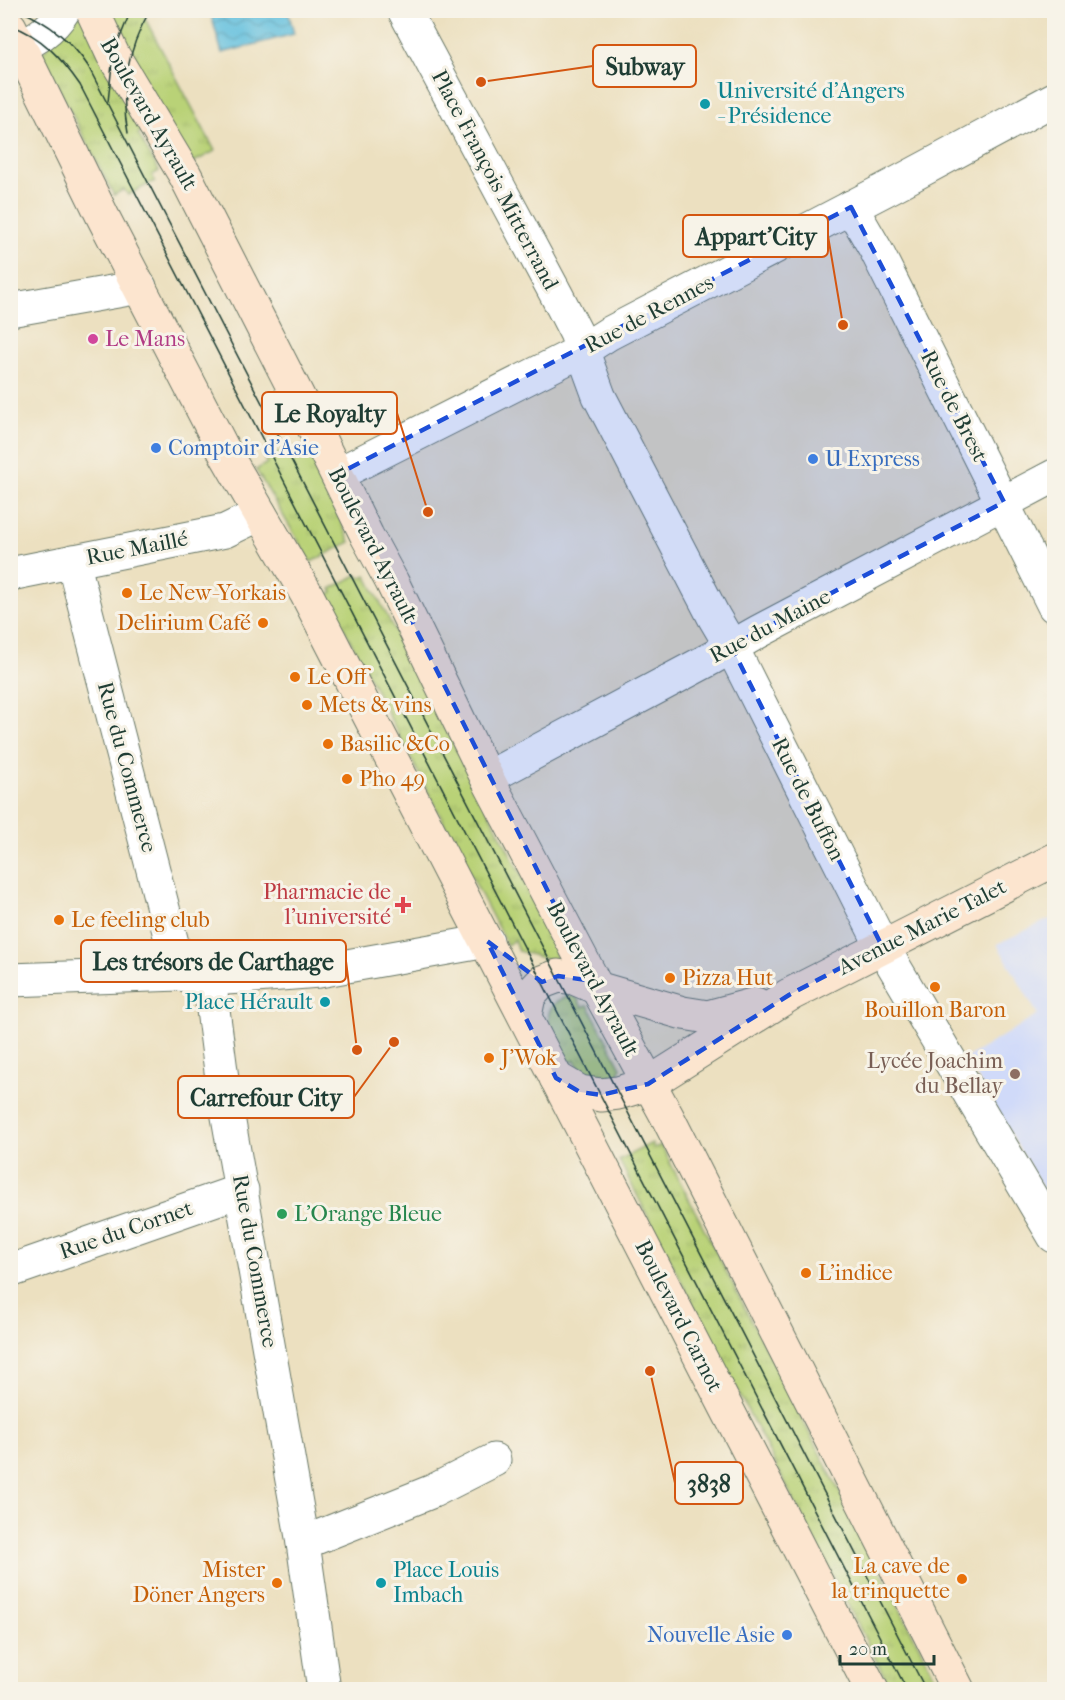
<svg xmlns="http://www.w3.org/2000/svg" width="1065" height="1700" font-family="'IM FELL French Canon',serif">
<defs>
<pattern id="grass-tufts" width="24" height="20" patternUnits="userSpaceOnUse" patternTransform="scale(1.5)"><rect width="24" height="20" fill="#b9d277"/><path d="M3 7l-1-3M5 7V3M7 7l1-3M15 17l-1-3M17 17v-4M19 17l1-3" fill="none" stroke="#9fb568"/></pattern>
<pattern id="water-waves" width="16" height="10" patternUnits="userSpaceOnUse" patternTransform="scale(1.5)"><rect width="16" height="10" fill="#60bfde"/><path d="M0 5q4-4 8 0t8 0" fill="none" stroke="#4f9cb5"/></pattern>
</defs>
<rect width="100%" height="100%" fill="#f7f3e8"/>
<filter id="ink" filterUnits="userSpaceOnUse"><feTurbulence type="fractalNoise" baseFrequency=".0167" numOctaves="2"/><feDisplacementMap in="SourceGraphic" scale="12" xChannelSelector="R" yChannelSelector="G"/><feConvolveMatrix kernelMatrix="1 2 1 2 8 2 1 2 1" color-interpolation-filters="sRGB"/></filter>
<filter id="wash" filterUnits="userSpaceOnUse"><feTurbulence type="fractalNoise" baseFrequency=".008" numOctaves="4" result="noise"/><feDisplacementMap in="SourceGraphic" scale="24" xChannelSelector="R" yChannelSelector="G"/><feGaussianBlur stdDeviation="1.35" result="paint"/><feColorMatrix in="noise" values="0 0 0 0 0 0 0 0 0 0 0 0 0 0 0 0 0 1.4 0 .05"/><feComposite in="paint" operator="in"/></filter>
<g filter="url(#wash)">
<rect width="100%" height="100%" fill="#ece0c0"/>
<path fill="#d0daf9" d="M 1054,917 L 1054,1208 L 966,1058 L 1038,1015 L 997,944 Z"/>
<g fill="url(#grass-tufts)" stroke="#6c8856" stroke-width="1.5">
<path d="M 111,11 L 141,11 L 215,151 L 190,164 L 109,16 L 113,14 Z"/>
<path d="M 83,15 L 143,130 L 138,134 L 159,171 L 152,175 L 155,181 L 128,195 L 124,189 L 114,195 L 41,54 L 75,16 Z"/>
<path d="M 306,444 L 350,542 L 311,562 L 256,470 L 267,463 L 265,459 L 292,446 L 295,449 Z"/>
<path d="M 357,575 L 360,578 L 366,575 L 560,950 L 555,953 L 558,960 L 550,960 L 518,951 L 514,940 L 507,945 L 327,595 L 333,592 L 331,589 Z"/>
<path d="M 568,996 L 576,996 L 582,1007 L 588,1005 L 621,1068 L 618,1077 C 598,1080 584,1081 575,1060 L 570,1063 C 557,1040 530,1010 568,996 Z"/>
<path d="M 652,1143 L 654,1148 L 661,1145 L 941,1689 L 891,1689 L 619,1160 Z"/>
</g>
<path fill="url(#water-waves)" stroke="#407e89" stroke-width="1.5" d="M 210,11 L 288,11 L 294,34 L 222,53 Z"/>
</g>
<g filter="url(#ink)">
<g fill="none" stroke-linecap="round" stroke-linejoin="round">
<g stroke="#677665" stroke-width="35">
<g id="minor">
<path d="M 404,10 L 557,296 L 576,333 L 599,396 L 714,617 L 731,646 L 882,946 L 1054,1236"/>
<path d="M 10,45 C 31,47 54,27 64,10"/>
<path d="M 851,207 L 876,250 L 1054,606"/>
<path d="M 10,310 L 140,287"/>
<path d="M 338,474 L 583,350 L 608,334 L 892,186 L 1054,99"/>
<path d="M 73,561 L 180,974"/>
<path d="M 10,574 L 225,531 L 260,514"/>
<path d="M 487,778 L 712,658 L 758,632 L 1054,476"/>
<path d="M 209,979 L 224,1094 L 303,1543 L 324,1690"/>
<path d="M 10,980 L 180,974 L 209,979 L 242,977 L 319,971 L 487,941"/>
<path d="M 10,1271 L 242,1190"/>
<path d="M 303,1543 L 433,1491 L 494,1460"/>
</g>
</g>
<g stroke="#677665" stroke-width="35">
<g id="secondary">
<path d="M 92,10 L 113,55 L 185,175 L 313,426 L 367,536 L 392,582 L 487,778 L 597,988 L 668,1118 L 958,1690"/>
<path d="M 10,27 L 103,217 L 225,453 L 306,593 L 872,1690"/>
<path d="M 525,1016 L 529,996 L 542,982 L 558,976 L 574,978 L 597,988 L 683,1013 L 708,1017 L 756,1004"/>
<path d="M 556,1078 L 580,1092 L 601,1095 L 618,1093 L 648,1084 L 789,995 L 1054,860"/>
</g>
</g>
<use href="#minor" stroke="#fff" stroke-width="33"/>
<use href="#secondary" stroke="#fce5cf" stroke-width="33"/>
<g stroke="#1f3d34" stroke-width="1.5">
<path d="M 19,10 C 47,22 71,40 88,66 L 926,1690"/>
<path d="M 10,25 C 42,36 62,59 80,85 L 907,1690"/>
<path d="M 108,102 L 113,55 L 131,10"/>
<path d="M 128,133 C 119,89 128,49 150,10"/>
</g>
</g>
</g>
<path fill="#1d4ed8" fill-opacity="0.2" stroke="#1d4ed8" stroke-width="4.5" stroke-dasharray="12 8" stroke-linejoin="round" d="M 851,207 L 1004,502 L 731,646 L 882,946 L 789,995 L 648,1084 L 601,1095 L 580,1092 L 556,1078 L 487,941 L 542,982 L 558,976 L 593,981 L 338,474 Z"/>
<g fill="#0f9aa8" stroke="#f7f3e8" stroke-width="2">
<circle cx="705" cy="104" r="6"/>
<circle cx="325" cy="1002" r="6"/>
<circle cx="381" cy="1583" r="6"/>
</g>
<circle fill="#d1479c" stroke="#f7f3e8" stroke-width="2" cx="93" cy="339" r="6"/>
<g fill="#3f7fe0" stroke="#f7f3e8" stroke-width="2">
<circle cx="156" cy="448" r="6"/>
<circle cx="813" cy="459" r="6"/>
<circle cx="787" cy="1635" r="6"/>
</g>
<g fill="#e8710a" stroke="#f7f3e8" stroke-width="2">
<circle cx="127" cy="593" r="6"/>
<circle cx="263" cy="623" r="6"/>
<circle cx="295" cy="677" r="6"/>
<circle cx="307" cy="705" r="6"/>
<circle cx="328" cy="744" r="6"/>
<circle cx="347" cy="779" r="6"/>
<circle cx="59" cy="920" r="6"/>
<circle cx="670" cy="978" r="6"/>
<circle cx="935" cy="987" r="6"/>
<circle cx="489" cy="1058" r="6"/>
<circle cx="806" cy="1273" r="6"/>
<circle cx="962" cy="1579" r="6"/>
<circle cx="277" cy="1583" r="6"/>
</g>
<path fill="#e0444e" stroke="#f7f3e8" stroke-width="2" d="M400 896h6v6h6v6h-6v6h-6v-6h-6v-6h6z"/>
<circle fill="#8d6e63" stroke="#f7f3e8" stroke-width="2" cx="1015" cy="1074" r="6"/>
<circle fill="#2e9e5b" stroke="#f7f3e8" stroke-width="2" cx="282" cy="1214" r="6"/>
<g text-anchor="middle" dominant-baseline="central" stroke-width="6" stroke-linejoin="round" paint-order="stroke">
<g font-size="22" fill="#0d838f" stroke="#f7f3e8" text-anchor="start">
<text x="717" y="91">Université d'Angers<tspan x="717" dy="25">- Présidence</tspan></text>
<text x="313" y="1002" text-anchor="end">Place Hérault</text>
<text x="393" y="1570">Place Louis<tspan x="393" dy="25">Imbach</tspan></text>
</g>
<g font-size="22" fill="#1f3d34" stroke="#f7f3e8">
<text transform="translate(149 114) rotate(60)">Boulevard Ayrault</text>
<text transform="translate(495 180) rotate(62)">Place François Mitterrand</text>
<text transform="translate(649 314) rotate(-28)">Rue de Rennes</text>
<text transform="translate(954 406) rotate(63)">Rue de Brest</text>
<text transform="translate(373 545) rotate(63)">Boulevard Ayrault</text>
<text transform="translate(137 548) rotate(-11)">Rue Maillé</text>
<text transform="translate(770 626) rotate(-28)">Rue du Maine</text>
<text transform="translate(127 767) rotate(75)">Rue du Commerce</text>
<text transform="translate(808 799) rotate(63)">Rue de Buffon</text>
<text transform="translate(922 927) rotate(-27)">Avenue Marie Talet</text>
<text transform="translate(593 979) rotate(62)">Boulevard Ayrault</text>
<text transform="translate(126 1230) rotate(-19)">Rue du Cornet</text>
<text transform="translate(255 1261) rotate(80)">Rue du Commerce</text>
<text transform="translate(679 1316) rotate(63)">Boulevard Carnot</text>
</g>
<g font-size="22" fill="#b23c85" stroke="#f7f3e8" text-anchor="start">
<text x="105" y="339">Le Mans</text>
</g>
<g font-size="22" fill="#366cbe" stroke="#f7f3e8" text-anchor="start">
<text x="168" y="448">Comptoir d'Asie</text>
<text x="825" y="459">U Express</text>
<text x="775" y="1635" text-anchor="end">Nouvelle Asie</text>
</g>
<g font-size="22" fill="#c56008" stroke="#f7f3e8" text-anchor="start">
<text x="139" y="593">Le New-Yorkais</text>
<text x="251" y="623" text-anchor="end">Delirium Café</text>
<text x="307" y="677">Le Off</text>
<text x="319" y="705">Mets &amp; vins</text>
<text x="340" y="744">Basilic &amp;Co</text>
<text x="359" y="779">Pho 49</text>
<text x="71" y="920">Le feeling club</text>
<text x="682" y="978">Pizza Hut</text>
<text x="935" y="1010" text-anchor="middle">Bouillon Baron</text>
<text x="501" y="1058">J'Wok</text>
<text x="818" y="1273">L'indice</text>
<text x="950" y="1566" text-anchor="end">La cave de<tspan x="950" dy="25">la trinquette</tspan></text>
<text x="265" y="1570" text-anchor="end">Mister<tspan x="265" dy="25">Döner Angers</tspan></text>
</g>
<g font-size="22" fill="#be3a42" stroke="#f7f3e8" text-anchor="end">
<text x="391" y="892">Pharmacie de<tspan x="391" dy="25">l’université</tspan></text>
</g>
<g font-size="22" fill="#785e54" stroke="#f7f3e8" text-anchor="end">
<text x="1003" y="1061">Lycée Joachim<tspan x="1003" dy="25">du Bellay</tspan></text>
</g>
<g font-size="22" fill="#27864d" stroke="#f7f3e8" text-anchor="start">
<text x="294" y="1214">L'Orange Bleue</text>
</g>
</g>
<path fill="none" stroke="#d45610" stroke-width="2" d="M481 82L593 66M843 325L828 236M428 512L397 413M357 1050L346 961M394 1042L354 1097M650 1371L675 1483"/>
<g fill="#d45610" stroke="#f7f3e8" stroke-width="2">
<circle cx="481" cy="82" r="6"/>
<circle cx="843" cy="325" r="6"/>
<circle cx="428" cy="512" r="6"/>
<circle cx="357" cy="1050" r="6"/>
<circle cx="394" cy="1042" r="6"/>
<circle cx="650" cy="1371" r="6"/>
</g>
<g fill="#f7f3e8" stroke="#d45610" stroke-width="2">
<rect x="593" y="45" width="103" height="42" rx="6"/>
<rect x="683" y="215" width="145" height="42" rx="6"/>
<rect x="262" y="392" width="135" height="42" rx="6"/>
<rect x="81" y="940" width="265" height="42" rx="6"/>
<rect x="178" y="1076" width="176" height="42" rx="6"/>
<rect x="675" y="1462" width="68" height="42" rx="6"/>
</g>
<g font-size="24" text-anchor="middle" font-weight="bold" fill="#1f3d34">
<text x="645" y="75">Subway</text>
<text x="756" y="245">Appart'City</text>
<text x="330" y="422">Le Royalty</text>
<text x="213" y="970">Les trésors de Carthage</text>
<text x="266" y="1106">Carrefour City</text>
<text x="709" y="1492">3838</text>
</g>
<rect width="1065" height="1700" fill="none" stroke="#f7f3e8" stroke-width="36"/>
<path d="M840 1655v9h94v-9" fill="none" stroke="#1f3d34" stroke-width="3"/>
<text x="849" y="1655" font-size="18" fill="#1f3d34" stroke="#f7f3e8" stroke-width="4.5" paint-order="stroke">20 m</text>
</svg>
